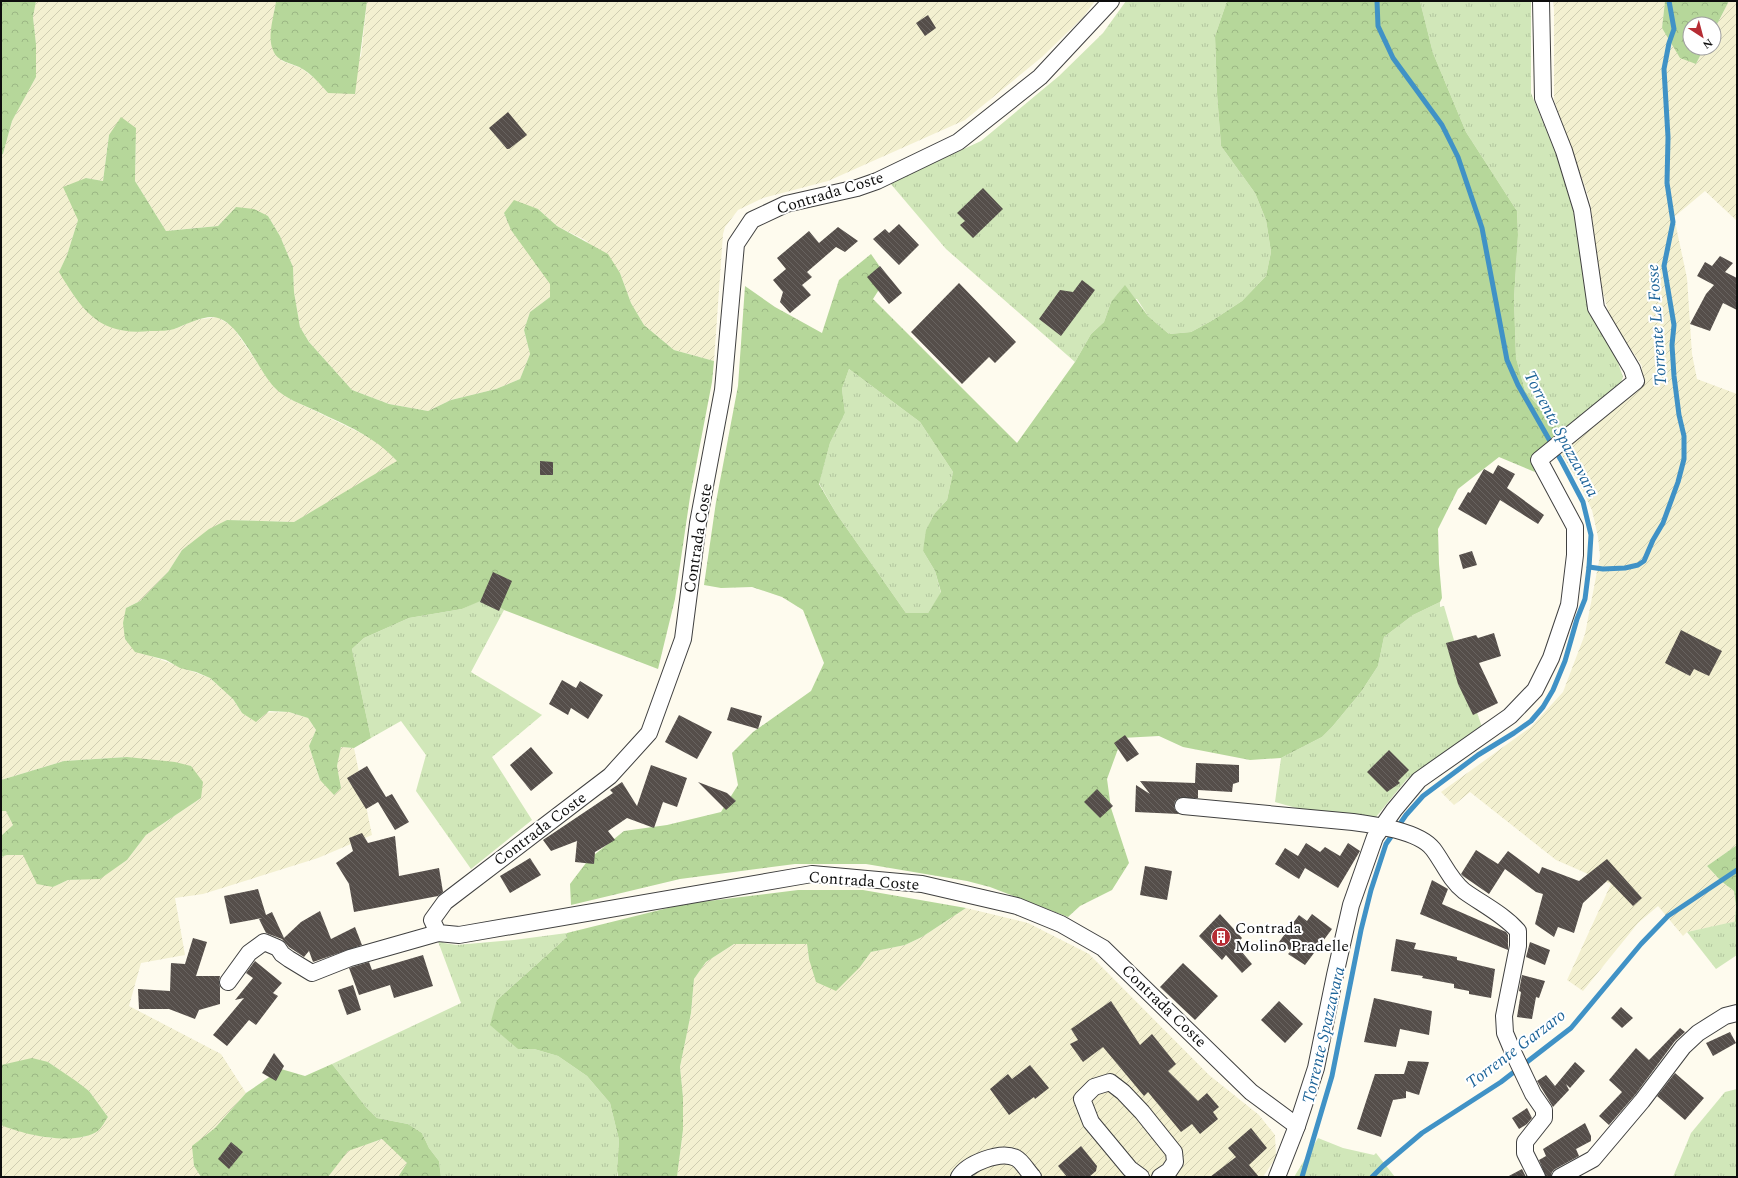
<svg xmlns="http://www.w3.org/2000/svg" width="1738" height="1178" font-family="Spectral,serif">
<defs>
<pattern id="farmland-furrows" width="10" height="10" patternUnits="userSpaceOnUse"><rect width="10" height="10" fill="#f3f0d0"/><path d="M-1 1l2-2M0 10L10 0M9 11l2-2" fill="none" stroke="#cfcdb1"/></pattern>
<pattern id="grass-tufts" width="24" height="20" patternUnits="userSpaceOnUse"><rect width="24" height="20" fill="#d1e7b9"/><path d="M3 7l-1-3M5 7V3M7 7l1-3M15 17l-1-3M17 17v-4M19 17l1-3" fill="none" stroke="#b2c59e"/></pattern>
<pattern id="forest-crowns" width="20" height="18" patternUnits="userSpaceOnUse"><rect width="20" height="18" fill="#b6d79a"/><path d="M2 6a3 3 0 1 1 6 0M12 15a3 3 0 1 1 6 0" fill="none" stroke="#9bb784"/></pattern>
<pattern id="building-back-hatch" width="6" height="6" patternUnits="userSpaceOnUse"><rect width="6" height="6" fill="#554e4a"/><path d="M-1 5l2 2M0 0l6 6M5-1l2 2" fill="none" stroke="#686360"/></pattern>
</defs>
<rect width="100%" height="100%" fill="#fefbee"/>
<g fill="url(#farmland-furrows)">
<path d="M 36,1 L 276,1 L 271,32 L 282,61 L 301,68 L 317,80 L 328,93 L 361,56 L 367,1 L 1095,1 L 1084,16 L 1042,57 L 965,120 L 828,181 L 763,198 L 738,210 L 725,227 L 723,234 L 714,361 L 674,350 L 644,325 L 631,303 L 620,273 L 585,240 L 557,226 L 538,209 L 504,213 L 511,229 L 550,283 L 550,297 L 530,312 L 524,330 L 530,354 L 520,379 L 496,389 L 451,400 L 428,411 L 389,404 L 352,390 L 309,342 L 300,327 L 294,292 L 293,267 L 280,236 L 268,216 L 236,207 L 218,226 L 166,231 L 135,181 L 136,128 L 109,135 L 103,181 L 86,178 L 78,220 L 67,255 L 59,272 L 175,329 L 195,320 L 217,317 L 232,326 L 274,387 L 290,399 L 371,438 L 386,449 L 398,462 L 294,522 L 227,520 L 182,550 L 168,572 L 140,601 L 126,608 L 151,656 L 210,678 L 233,699 L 242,713 L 289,712 L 308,718 L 316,730 L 309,746 L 320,780 L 341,788 L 337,766 L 341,747 L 354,748 L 372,835 L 318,858 L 203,894 L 175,898 L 185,955 L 141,963 L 129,1006 L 221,1054 L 246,1093 L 215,1128 L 193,1146 L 194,1166 L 201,1177 L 1,1177 L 1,1125 L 36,1135 L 51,1138 L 67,1138 L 84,1137 L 99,1130 L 108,1117 L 89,1091 L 48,1062 L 1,1065 L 1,857 L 7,855 L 24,854 L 30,869 L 53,887 L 68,880 L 100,878 L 127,860 L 146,835 L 201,798 L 143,760 L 127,757 L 64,761 L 1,780 L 1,155 L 3,154 L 12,121 L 36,77 L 36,44 L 33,17 Z"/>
<path d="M 1553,1 L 1665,1 L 1662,28 L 1696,64 L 1704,48 L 1714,48 L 1714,30 L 1729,1 L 1737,1 L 1737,221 L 1705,191 L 1674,217 L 1687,278 L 1692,354 L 1697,379 L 1737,394 L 1737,845 L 1707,866 L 1721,881 L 1734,891 L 1736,906 L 1735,922 L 1687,932 L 1683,936 L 1658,906 L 1638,923 L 1583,991 L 1567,980 L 1611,884 L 1556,860 L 1470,792 L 1454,805 L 1441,792 L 1531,727 L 1563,692 L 1585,634 L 1600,556 L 1598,537 L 1592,510 L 1578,481 L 1560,452 L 1628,398 L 1640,386 L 1642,366 L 1610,317 L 1600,283 L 1590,201 L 1554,100 L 1554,9 Z"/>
<path d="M 6,810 L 13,825 L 1,836 L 1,811 Z"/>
<path d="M 966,908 L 1028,923 L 1089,954 L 1209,1075 L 1259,1115 L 1275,1135 L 1276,1157 L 1263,1177 L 677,1177 L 683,1130 L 683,1097 L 680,1067 L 691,1013 L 694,979 L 706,962 L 734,944 L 807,944 L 809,959 L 860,967 L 871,952 L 905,945 L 922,937 Z"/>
<path d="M 383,1139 L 407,1163 L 398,1177 L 328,1177 L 348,1150 Z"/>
</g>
<g fill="url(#grass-tufts)">
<path d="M 1126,1 L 1227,1 L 1215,36 L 1217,94 L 1221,146 L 1255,193 L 1266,220 L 1271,252 L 1266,276 L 1242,301 L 1213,320 L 1191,332 L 1169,334 L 1148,316 L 1137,299 L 1111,302 L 1104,322 L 1091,334 L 1075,362 L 946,249 L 890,183 L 981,141 L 1059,76 L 1103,33 Z"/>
<path d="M 1420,1 L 1531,1 L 1531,93 L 1556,154 L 1574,214 L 1590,315 L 1614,351 L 1623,377 L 1620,385 L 1561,432 L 1525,391 L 1516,358 L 1514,299 L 1518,235 L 1517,211 L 1466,132 L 1433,53 Z"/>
<path d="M 849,369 L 920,422 L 953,472 L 947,500 L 935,513 L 923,551 L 935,571 L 941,593 L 928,613 L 906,613 L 836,513 L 819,483 L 830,443 L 845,413 L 842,389 Z"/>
<path d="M 485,598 L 504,610 L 471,672 L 542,715 L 492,757 L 532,820 L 471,869 L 416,791 L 426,755 L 401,721 L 371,738 L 352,649 L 364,638 L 409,618 L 462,609 Z"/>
<path d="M 1440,602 L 1440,607 L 1444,606 L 1465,678 L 1482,727 L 1407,779 L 1367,828 L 1275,802 L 1281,758 L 1322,737 L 1332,727 L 1361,692 L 1378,666 L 1384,637 L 1413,615 Z"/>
<path d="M 1737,921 L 1737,955 L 1716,969 L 1687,932 Z"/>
<path d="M 567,933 L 567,937 L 497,1000 L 518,1049 L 534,1049 L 558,1056 L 587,1076 L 610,1103 L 619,1140 L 617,1170 L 617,1177 L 441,1177 L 439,1161 L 429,1148 L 422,1133 L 408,1124 L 377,1118 L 366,1107 L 332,1064 L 461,1003 L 436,936 L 444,943 L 456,945 L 514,940 Z"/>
<path d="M 1737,1089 L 1737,1177 L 1673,1177 L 1691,1133 L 1725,1092 Z"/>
<path d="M 1318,1138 L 1343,1148 L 1374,1155 L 1376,1153 L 1395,1177 L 1294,1177 Z"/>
</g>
<g fill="url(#forest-crowns)" fill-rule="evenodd">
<path d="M 1,1 L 36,1 L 33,17 L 36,44 L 36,77 L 12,121 L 3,154 L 1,155 Z"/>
<path d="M 276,1 L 367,1 L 355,94 L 328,93 C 320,84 312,74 301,68 C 292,63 277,62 273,50 C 267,36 274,16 276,1 Z"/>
<path d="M 1227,1 L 1420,1 L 1433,53 L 1466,132 L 1517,211 L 1518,235 L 1514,299 L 1516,358 L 1525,391 L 1561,432 C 1548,442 1527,453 1535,472 L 1499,457 L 1458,489 L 1438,529 L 1439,564 L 1442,598 L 1440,602 L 1413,615 L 1384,637 L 1378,666 L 1361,692 L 1332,727 L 1322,737 L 1281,758 L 1250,760 L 1183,747 L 1159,736 L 1122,738 L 1107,779 L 1111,808 L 1129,863 L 1112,890 L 1080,906 L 1068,917 L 990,887 L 967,881 L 866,864 L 795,864 L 680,879 L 571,905 L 570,884 L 589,859 L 624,831 L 667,825 L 721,812 L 738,785 L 732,753 L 753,732 L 811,691 L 824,663 L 803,610 L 782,597 L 752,587 L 721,588 L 704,585 L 716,502 L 738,386 L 745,286 L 775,307 L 822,333 L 839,280 L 871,254 L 887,277 L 873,299 L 1017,443 L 1075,362 L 1091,334 L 1104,322 L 1111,302 L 1125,285 L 1148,316 L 1169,334 L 1191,332 L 1213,320 L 1242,301 L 1266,276 L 1271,252 L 1266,220 L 1255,193 L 1221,146 L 1217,94 L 1215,36 ZM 849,369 L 920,422 L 953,472 L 947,500 L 935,513 L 926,530 L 923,551 L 935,571 L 941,592 L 928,613 L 906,613 L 836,513 L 819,484 L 830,443 L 845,413 L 842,389 Z"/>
<path d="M 1665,1 L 1729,1 L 1714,30 L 1714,24 L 1690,24 L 1690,48 L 1704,48 L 1696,64 L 1680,58 L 1662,28 Z"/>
<path d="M 121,117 L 136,128 L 135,181 L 166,231 L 218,226 L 236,207 L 254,209 L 268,216 L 280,236 L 293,267 L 294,292 L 300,327 L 309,342 L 352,390 L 389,404 L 428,411 L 451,400 L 496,389 L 520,379 L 530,354 L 524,330 L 530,312 L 550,297 L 550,284 L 511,230 L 504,213 L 514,200 L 538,209 L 557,226 L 608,254 L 620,273 L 631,303 L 644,325 L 674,350 L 714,361 L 712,382 L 690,497 L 675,599 L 658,669 L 504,610 L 485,599 L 462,609 L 409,618 L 364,638 L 352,649 L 371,738 L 354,748 L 341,747 L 337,766 L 341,788 L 334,795 L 320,780 L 309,746 L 316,730 L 308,718 L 289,712 L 269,711 L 256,722 L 242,713 L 233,699 L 210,678 L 196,672 L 180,668 L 166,660 L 135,652 L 125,639 L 123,623 L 126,608 L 140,601 L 168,572 L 182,550 L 209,529 L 227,520 L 294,522 L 397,461 C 374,436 346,425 316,411 C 302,404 285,399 274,387 C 258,370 240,324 218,318 C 207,314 187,324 177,328 C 170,331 159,331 150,331 C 100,336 83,312 59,272 L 67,255 L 78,220 L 63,187 L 86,178 L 103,181 L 109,135 Z"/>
<path d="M 127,757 L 175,762 L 191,766 L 203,782 L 201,798 L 146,835 L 127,860 L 100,879 L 68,880 L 53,887 L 37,884 L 23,855 L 7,855 L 1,857 L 1,836 L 13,825 L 6,811 L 1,811 L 1,780 L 64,761 Z"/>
<path d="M 1737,845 L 1737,921 L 1735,922 L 1736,906 L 1734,891 L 1721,881 L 1707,866 Z"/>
<path d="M 798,890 L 863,890 L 966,908 L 922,937 L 905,945 L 871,952 L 860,967 L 836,991 L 816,982 L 809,959 L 807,944 L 734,944 L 706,962 L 694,979 L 691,1013 L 680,1067 L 683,1097 L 683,1130 L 677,1177 L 618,1177 L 617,1170 L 619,1140 L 610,1103 L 587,1076 L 558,1056 L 534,1049 L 518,1049 L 490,1025 L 497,1000 L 567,937 L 567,933 L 684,904 Z"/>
<path d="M 32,1058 L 48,1062 L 76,1081 L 89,1091 L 108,1117 C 105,1121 102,1127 99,1130 C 77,1147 24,1135 1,1125 L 1,1065 Z"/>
<path d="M 332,1064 L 366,1107 L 377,1118 L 408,1124 L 422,1133 L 429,1148 L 439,1161 L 441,1177 L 398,1177 L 407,1163 L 382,1139 L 348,1151 L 328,1177 L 201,1177 L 194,1166 L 192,1146 L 215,1128 L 246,1093 L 281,1069 L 305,1076 Z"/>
</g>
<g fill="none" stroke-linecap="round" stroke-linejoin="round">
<g stroke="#4092c6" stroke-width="5">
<path d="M 1589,567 L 1603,569 L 1625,568 L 1638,565 L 1644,561 L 1653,540 L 1663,523 L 1678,482 L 1684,459 L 1684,436 L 1679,415 L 1674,376 L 1672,345 L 1674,325 L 1664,266 L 1673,222 L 1667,183 L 1668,137 L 1664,69 L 1669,43 L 1674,29 L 1669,1"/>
<path d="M 1302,1177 L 1332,1076 L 1361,930 L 1371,890 L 1386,844 L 1406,815 L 1423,796 L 1478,755 L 1514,733 L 1531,721 L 1543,707 L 1553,690 L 1565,661 L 1577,619 L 1585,599 L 1589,567 L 1591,535 L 1583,502 L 1562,462 L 1518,385 L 1507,360 L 1482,228 L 1458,157 L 1442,125 L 1393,58 L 1378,26 L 1377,1"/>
<path d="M 1372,1177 L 1383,1166 L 1422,1133 L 1501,1082 L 1571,1028 L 1641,944 L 1668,916 L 1737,870"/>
</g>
</g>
<g fill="url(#building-back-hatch)">
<path d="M 928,15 L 936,28 L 925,36 L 916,23 Z"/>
<path d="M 508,112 L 527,135 L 509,149 L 507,149 L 489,128 Z"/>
<path d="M 983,188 L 1003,209 L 973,238 L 960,225 L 965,221 L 957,213 Z"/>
<path d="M 899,224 L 919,245 L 899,265 L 873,239 L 885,229 L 889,233 Z"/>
<path d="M 838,227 L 858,241 L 845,252 L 836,247 L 807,272 L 812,277 L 802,285 L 811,295 L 790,313 L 780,302 L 783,292 L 773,280 L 786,269 L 777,258 L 809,231 L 819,243 Z"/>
<path d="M 1720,256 L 1733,263 L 1725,272 L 1737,278 L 1737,310 L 1723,303 L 1710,331 L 1690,324 L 1706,294 L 1714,285 L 1697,276 L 1705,262 L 1712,266 Z"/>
<path d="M 880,266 L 902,293 L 889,304 L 867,277 Z"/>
<path d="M 1082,280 L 1095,290 L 1061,336 L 1039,319 L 1060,290 L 1073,292 Z"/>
<path d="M 959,283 L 1016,342 L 995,363 L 989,357 L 962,384 L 911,332 Z"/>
<path d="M 540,461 L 553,462 L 553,475 L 540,475 Z"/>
<path d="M 1498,465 L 1515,474 L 1507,488 L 1544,515 L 1538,524 L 1500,500 L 1486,525 L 1458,509 L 1468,492 L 1470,493 L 1484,469 L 1493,474 Z"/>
<path d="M 1472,551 L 1477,565 L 1463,569 L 1459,555 Z"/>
<path d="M 493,572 L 512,581 L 499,611 L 480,602 Z"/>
<path d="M 1681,630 L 1722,651 L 1709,676 L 1694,669 L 1690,676 L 1665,663 Z"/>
<path d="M 1494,633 L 1501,656 L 1479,663 L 1498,703 L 1473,715 L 1458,684 L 1446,643 L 1476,635 L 1478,638 Z"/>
<path d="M 562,680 L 576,688 L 580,681 L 603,695 L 588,719 L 571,708 L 568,715 L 549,704 Z"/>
<path d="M 731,707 L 762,716 L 758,729 L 727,720 Z"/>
<path d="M 679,715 L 712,732 L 697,759 L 665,742 Z"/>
<path d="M 1125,735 L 1139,754 L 1127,762 L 1114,743 Z"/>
<path d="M 531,747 L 553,773 L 531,791 L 510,765 Z"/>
<path d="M 1389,750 L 1409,770 L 1398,781 L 1400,783 L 1387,792 L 1367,772 Z"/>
<path d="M 1196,763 L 1239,765 L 1239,782 L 1233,784 L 1232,792 L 1198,790 L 1198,798 L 1179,798 L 1175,801 L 1174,806 L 1175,810 L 1179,814 L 1135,812 L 1136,785 L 1150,794 L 1140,781 L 1195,783 Z"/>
<path d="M 651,765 L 687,778 L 677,807 L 663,802 L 654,828 L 627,818 L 608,831 L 615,840 L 595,852 L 594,864 L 575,862 L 577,841 L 551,851 L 543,840 L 613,793 L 610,790 L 622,782 L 637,806 Z"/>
<path d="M 367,766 L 386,797 L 392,794 L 409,822 L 395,830 L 378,802 L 366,809 L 347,778 Z"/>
<path d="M 698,782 L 727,793 L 736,801 L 726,810 Z"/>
<path d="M 1097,789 L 1113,806 L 1100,818 L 1084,802 Z"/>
<path d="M 362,833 L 368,843 L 395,836 L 399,876 L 439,868 L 443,892 L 438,896 L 354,912 L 349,884 L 336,863 L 353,851 L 349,838 Z"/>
<path d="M 1306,843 L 1320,852 L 1325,847 L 1340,856 L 1348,843 L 1360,851 L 1338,888 L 1305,868 L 1299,879 L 1275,864 L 1285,848 L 1298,856 Z"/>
<path d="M 1476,850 L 1498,864 L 1508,851 L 1539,874 L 1542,867 L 1579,881 L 1607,859 L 1642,898 L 1633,906 L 1608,880 L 1583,903 L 1574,933 L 1558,927 L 1554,937 L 1535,924 L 1543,894 L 1536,892 L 1505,869 L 1489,894 L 1463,876 L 1461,874 Z"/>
<path d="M 530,858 L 541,875 L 510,893 L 500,876 Z"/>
<path d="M 1145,866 L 1172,871 L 1167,900 L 1140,895 Z"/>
<path d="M 1432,880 L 1448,889 L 1442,904 L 1506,932 L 1508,935 L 1508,950 L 1420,914 Z"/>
<path d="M 258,889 L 266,915 L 272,912 L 284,938 L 301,922 L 320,911 L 331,939 L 355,927 L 362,945 L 313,962 L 309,951 L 304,957 L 289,947 L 282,939 L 266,933 L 259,919 L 262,918 L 230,924 L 224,896 Z"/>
<path d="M 1220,914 L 1242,938 L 1236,945 L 1252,964 L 1242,973 L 1226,955 L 1222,960 L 1199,936 Z"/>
<path d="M 1312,914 L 1332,929 L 1305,965 L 1288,954 L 1291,951 L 1279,942 L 1299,915 L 1307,921 Z"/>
<path d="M 193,938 L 207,942 L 196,976 L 220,976 L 219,981 L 220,987 L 220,1004 L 199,1010 L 195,1019 L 169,1009 L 139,1009 L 138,989 L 170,991 L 171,963 L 185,964 Z"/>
<path d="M 1396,939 L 1416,943 L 1414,949 L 1457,957 L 1457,960 L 1495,969 L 1491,998 L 1469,994 L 1469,991 L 1454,988 L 1454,984 L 1422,978 L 1423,976 L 1391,971 Z"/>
<path d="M 1530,942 L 1550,950 L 1545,965 L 1526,957 Z"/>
<path d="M 423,955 L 433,986 L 394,998 L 390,985 L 359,995 L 349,968 L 369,962 L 372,970 Z"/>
<path d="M 255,961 L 282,983 L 273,993 L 278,996 L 256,1025 L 249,1020 L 227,1046 L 213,1035 L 244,998 L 235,1000 L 253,978 L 246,973 Z"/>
<path d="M 1183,963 L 1218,996 L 1195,1020 L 1160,987 Z"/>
<path d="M 1522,975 L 1545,981 L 1539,998 L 1536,997 L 1532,1019 L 1517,1017 L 1521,992 L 1519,991 Z"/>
<path d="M 353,985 L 361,1010 L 347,1015 L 338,990 Z"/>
<path d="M 1374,998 L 1432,1011 L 1429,1035 L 1400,1029 L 1396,1047 L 1364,1042 Z"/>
<path d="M 1111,1001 L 1140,1045 L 1152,1034 L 1176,1064 L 1168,1071 L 1198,1101 L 1207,1093 L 1219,1107 L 1213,1112 L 1218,1119 L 1200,1134 L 1192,1124 L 1181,1132 L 1148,1092 L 1144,1096 L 1103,1047 L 1083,1062 L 1070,1044 L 1078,1040 L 1071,1029 Z"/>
<path d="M 1279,1001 L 1303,1024 L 1285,1043 L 1261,1020 Z"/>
<path d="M 1621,1007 L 1633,1018 L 1622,1028 L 1611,1018 Z"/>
<path d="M 1680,1028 L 1685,1032 L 1675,1041 L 1635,1095 L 1609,1125 L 1599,1116 L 1622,1092 L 1609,1080 L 1636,1048 L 1649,1060 Z"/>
<path d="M 1730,1032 L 1736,1043 L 1713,1056 L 1706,1043 Z"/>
<path d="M 274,1053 L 284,1066 L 276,1081 L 262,1073 Z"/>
<path d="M 1408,1061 L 1429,1062 L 1419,1095 L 1406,1091 L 1406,1098 L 1393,1100 L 1381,1137 L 1357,1129 L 1375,1074 L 1404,1074 Z"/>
<path d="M 1575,1062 L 1585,1071 L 1570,1088 L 1566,1084 L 1569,1090 L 1553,1107 L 1537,1081 L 1546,1075 L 1555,1086 Z"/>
<path d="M 1030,1065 L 1049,1088 L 1035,1099 L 1034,1097 L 1009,1115 L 990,1089 L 1008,1074 L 1012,1079 Z"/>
<path d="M 1675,1073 L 1704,1098 L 1685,1120 L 1657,1096 Z"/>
<path d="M 1527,1108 L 1532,1118 L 1527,1124 L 1519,1129 L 1512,1118 Z"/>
<path d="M 1585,1123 L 1591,1136 L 1591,1141 L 1576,1149 L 1579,1156 L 1555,1169 L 1552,1172 L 1551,1177 L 1546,1177 L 1539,1160 L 1546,1156 L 1543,1149 Z"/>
<path d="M 1251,1128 L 1267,1148 L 1249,1165 L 1259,1177 L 1210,1177 L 1236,1157 L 1228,1148 Z"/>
<path d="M 231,1142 L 243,1152 L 229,1169 L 218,1159 Z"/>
<path d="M 1081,1146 L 1097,1166 L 1096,1171 L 1089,1177 L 1067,1177 L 1058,1166 Z"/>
<path d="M 1522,1169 L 1526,1177 L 1507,1177 Z"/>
</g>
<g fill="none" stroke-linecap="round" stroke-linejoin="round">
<g stroke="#404040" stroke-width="18">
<g id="minor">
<path d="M 1111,1 L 1040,77 L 958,142 L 877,181 L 857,188 L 786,204 L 752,220 L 736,244 L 723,390 L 698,523 L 683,639 L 649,733 L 610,776 L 445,902 L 432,920 L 438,933 L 459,935 L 812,874 L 922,884 L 1017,906 L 1061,924 L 1103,948 L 1251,1092 L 1297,1126"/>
<path d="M 1183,806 L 1353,822 C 1375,825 1419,831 1433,849 C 1443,862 1450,880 1464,891 C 1482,904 1503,914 1518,931 L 1518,946 L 1504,1016 L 1505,1033 L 1513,1052 L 1533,1094 L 1544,1110 L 1544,1118 L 1525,1142 L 1525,1153 L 1537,1177"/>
<path d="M 228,982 L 249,953 L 264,942 L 278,948 L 282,954 L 289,959 L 312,973 L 350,958 L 438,933"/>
<path d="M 959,1177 C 967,1164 1000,1150 1016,1158 C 1022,1161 1028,1172 1033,1177"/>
<path d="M 1141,1177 L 1130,1169 L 1091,1122 L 1082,1099 L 1094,1087 L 1110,1082 L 1123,1092 L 1142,1112 L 1174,1152 L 1175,1162 L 1169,1171 L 1160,1177"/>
<path d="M 1277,1177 L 1297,1126 L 1316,1068 L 1335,975 L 1351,905 L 1375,837 L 1394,810 L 1419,780 L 1510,716 L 1535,690 L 1551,658 L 1569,605 L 1575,555 L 1575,527 L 1539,460 L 1636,381 L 1632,369 L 1596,308 L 1582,210 L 1564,151 L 1543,98 L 1541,1"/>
<path d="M 1560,1177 L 1593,1159 L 1642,1101 L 1683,1047 L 1698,1033 L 1725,1016 L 1737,1013"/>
</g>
</g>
<use href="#minor" stroke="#fff" stroke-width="16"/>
</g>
<defs>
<g id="building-disc" transform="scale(1)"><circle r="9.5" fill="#b62c34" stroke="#fff"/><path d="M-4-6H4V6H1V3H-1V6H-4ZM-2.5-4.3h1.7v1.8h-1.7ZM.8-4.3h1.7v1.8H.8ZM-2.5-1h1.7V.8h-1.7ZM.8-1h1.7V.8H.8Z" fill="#fff"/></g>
</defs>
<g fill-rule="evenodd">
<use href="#building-disc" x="1221" y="937"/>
</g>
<g text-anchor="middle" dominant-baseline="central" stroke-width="4" stroke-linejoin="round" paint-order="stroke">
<g font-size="16" fill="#0d0d0d" stroke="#fff">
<text transform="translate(830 193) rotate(-17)">Contrada Coste</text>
<text transform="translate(698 538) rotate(-81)">Contrada Coste</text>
<text transform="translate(540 829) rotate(-37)">Contrada Coste</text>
<text transform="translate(864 881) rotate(4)">Contrada Coste</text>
<text transform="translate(1164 1006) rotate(44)">Contrada Coste</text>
</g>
<g font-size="16" fill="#0d0d0d" stroke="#fff" text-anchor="start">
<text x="1235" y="928">Contrada<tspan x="1235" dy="18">Molino Pradelle</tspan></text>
</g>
<g font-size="17" font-style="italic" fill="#1d6499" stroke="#fff">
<text transform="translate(1657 325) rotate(-94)">Torrente Le Fosse</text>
<text transform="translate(1561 434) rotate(62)">Torrente Spazzavara</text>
<text transform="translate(1324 1035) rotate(-77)">Torrente Spazzavara</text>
<text transform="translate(1516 1049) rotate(-37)">Torrente Garzaro</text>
</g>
</g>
<rect width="1738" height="1178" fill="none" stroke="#0d0d0d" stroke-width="4"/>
<g transform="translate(1702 36) rotate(144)"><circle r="19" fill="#ffffff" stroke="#9e9e9e"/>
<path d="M0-3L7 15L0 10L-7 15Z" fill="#b62c34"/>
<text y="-6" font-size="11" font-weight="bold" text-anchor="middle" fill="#0d0d0d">N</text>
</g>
</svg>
